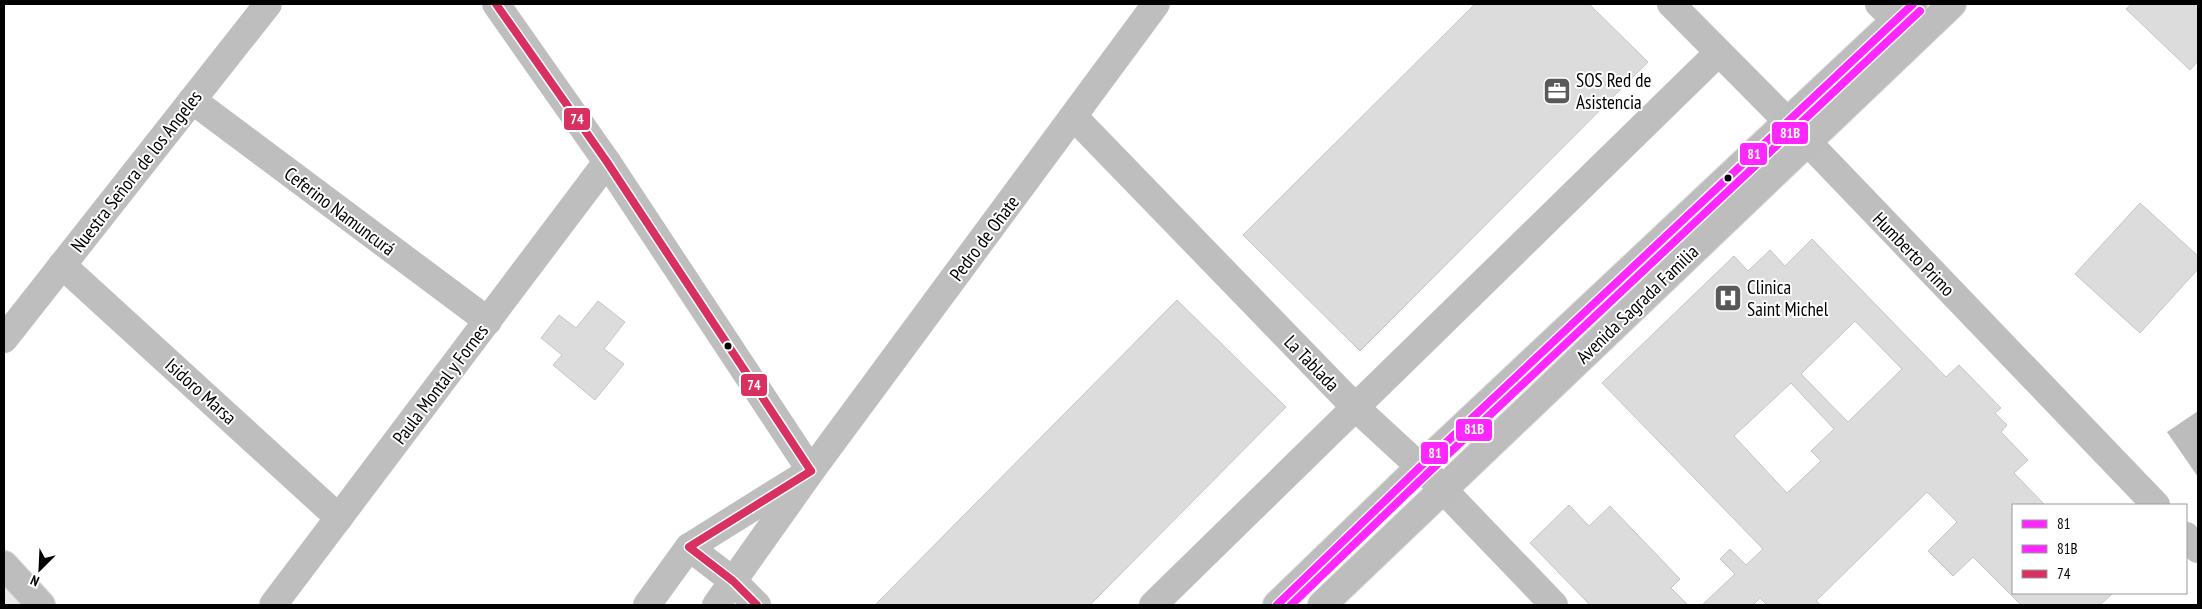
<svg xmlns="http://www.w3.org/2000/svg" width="2202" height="609" font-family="'PT Sans Narrow',sans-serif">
<rect width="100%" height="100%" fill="#fff"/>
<path fill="#eaeaea" d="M 4,565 L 41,605 L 4,605 Z"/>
<path fill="#bcbcbc" d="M 2198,411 L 2198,477 L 2167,432 Z"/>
<g fill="#dcdcdc" stroke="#c5c5c5" fill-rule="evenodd">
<path d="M 1475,4 L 1589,4 L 1648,62 L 1360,351 L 1243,235 Z"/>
<path d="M 2132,4 L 2198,4 L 2198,61 L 2190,70 L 2126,9 Z"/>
<path d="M 2140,203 L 2198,256 L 2198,269 L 2140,333 L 2075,274 Z"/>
<path d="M 1812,239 L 1946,377 L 1959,365 L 2001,408 L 1995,413 L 2007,425 L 2001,432 L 2028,460 L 2014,473 L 2045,505 L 2013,505 L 2013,593 L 2113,593 L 2100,605 L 2021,605 L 1973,557 L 1953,576 L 1928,551 L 1957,522 L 1927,492 L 1816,601 L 1821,605 L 1767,605 L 1760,598 L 1753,605 L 1702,605 L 1735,574 L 1720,559 L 1730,549 L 1746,565 L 1763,549 L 1602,383 L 1734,256 L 1748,271 L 1770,250 L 1785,266 ZM 1855,321 L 1902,369 L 1848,422 L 1801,374 ZM 1791,383 L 1834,429 L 1811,451 L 1821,461 L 1787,493 L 1734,436 Z"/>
<path d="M 1177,300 L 1286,407 L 1090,605 L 875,605 Z"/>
<path d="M 598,301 L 625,322 L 604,349 L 624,364 L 595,400 L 553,365 L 562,355 L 541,338 L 559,315 L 576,328 Z"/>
<path d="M 1569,505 L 1589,526 L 1610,506 L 1680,579 L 1671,588 L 1688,605 L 1590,605 L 1530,543 Z"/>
</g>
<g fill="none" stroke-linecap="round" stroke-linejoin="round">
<g stroke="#dbdbdb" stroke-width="30">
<g id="major">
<path d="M 4,565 L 41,605"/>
<path d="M 1277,605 L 1420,467 L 1913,4"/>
<path d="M 1322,605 L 1952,4"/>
</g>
</g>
<g stroke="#bebebe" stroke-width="28">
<path d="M 496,4 L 607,162 L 811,471"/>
<path d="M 1671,4 L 1799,133 L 2156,505"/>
<path d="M 1879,4 L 1896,20"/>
<path d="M 192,100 L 488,321"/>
<path d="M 1074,117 L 1355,407 L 1433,479 L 1554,605"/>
<path d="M 62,265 L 339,518"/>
<path d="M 4,339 L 268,4"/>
<path d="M 2186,536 L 2198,549"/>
<path d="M 689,547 L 733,581 L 757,605"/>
<path d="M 273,605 L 607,162"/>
<path d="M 647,605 L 689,547 L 801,477"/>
<path d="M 716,605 L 811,471 L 1156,4"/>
<path d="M 1153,605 L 1718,53"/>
</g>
<use href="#major" stroke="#bdbdbd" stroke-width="28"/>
<g stroke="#fff" stroke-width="11">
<path id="bus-1" d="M 1277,605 L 1420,467 L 1913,4"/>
</g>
<g stroke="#fff" stroke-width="11">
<path id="bus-2" d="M 1291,605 L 1427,474 L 1920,11"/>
</g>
<g stroke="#fff" stroke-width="11">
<g id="bus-3">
<path d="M 496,4 L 607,162 L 811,471"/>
<path d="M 757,605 L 733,581 L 689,547 L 811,471"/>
</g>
</g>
<use href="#bus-1" stroke="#fe27ff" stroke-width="8"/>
<use href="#bus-2" stroke="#fe27ff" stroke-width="8"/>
<use href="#bus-3" stroke="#d93062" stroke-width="8"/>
</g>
<defs>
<g id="office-square" transform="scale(1.4375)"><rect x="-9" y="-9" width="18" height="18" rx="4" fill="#595959" stroke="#fff"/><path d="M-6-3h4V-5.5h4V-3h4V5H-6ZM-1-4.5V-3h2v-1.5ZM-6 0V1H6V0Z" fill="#fff"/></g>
<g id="hospital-square" transform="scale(1.4375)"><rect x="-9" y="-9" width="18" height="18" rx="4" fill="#595959" stroke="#fff"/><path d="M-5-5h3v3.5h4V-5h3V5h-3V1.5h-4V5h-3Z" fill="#fff"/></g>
</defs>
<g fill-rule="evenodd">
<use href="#office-square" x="1557" y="91"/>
<use href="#hospital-square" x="1728" y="298"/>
</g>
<g fill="#000" stroke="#fff" stroke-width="2">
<circle cx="1728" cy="178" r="4.5"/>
<circle cx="728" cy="346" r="4.5"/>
</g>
<g text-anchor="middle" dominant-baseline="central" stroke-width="4" stroke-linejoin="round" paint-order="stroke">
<g font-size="19" fill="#000" stroke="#fff" text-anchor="start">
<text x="1576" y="80">SOS Red de<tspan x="1576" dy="22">Asistencia</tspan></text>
<text x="1747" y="287">Clinica<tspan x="1747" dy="22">Saint Michel</tspan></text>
</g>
<g font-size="19" fill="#000" stroke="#fff">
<text transform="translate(136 171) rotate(-52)">Nuestra Señora de los Angeles</text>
<text transform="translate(340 211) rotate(37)">Ceferino Namuncurá</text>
<text transform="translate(984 238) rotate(-53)">Pedro de Oñate</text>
<text transform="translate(1914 254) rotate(46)">Humberto Primo</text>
<text transform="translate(1637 304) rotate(-44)">Avenida Sagrada Familia</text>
<text transform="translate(1312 363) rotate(46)">La Tablada</text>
<text transform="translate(440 384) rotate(-53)">Paula Montal y Fornes</text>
<text transform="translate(201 391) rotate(42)">Isidoro Marsa</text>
</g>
</g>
<g stroke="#fff" stroke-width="2">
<rect x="563" y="107" width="28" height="24" rx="5" fill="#d93062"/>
<rect x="1771" y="121" width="38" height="24" rx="5" fill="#fe27ff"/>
<rect x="1739" y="142" width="29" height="24" rx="5" fill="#fe27ff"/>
<rect x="740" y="373" width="28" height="24" rx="5" fill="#d93062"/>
<rect x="1455" y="418" width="38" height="24" rx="5" fill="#fe27ff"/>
<rect x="1420" y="441" width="29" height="24" rx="5" fill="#fe27ff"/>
</g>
<g font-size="14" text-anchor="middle" font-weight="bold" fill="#fff">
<text x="577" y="124">74</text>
<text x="1790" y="138">81B</text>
<text x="1754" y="159">81</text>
<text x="754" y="390">74</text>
<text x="1474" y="434">81B</text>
<text x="1435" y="458">81</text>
</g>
<rect width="2202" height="609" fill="none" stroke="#000000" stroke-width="10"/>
<rect x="2012" y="504" width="175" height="90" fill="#ffffff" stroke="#999999"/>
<rect x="2022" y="520" width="25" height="8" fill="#fe27ff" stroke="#999999"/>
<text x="2057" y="529" font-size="15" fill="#000000">81</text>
<rect x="2022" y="545" width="25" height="8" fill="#fe27ff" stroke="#999999"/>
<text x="2057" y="554" font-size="15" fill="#000000">81B</text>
<rect x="2022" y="570" width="25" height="8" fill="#d93062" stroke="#999999"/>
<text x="2057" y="579" font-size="15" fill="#000000">74</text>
<g transform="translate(40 569) rotate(204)" stroke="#ffffff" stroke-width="4" paint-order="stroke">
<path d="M0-4L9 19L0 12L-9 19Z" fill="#000000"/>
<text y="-8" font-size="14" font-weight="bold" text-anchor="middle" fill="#000000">N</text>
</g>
</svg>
